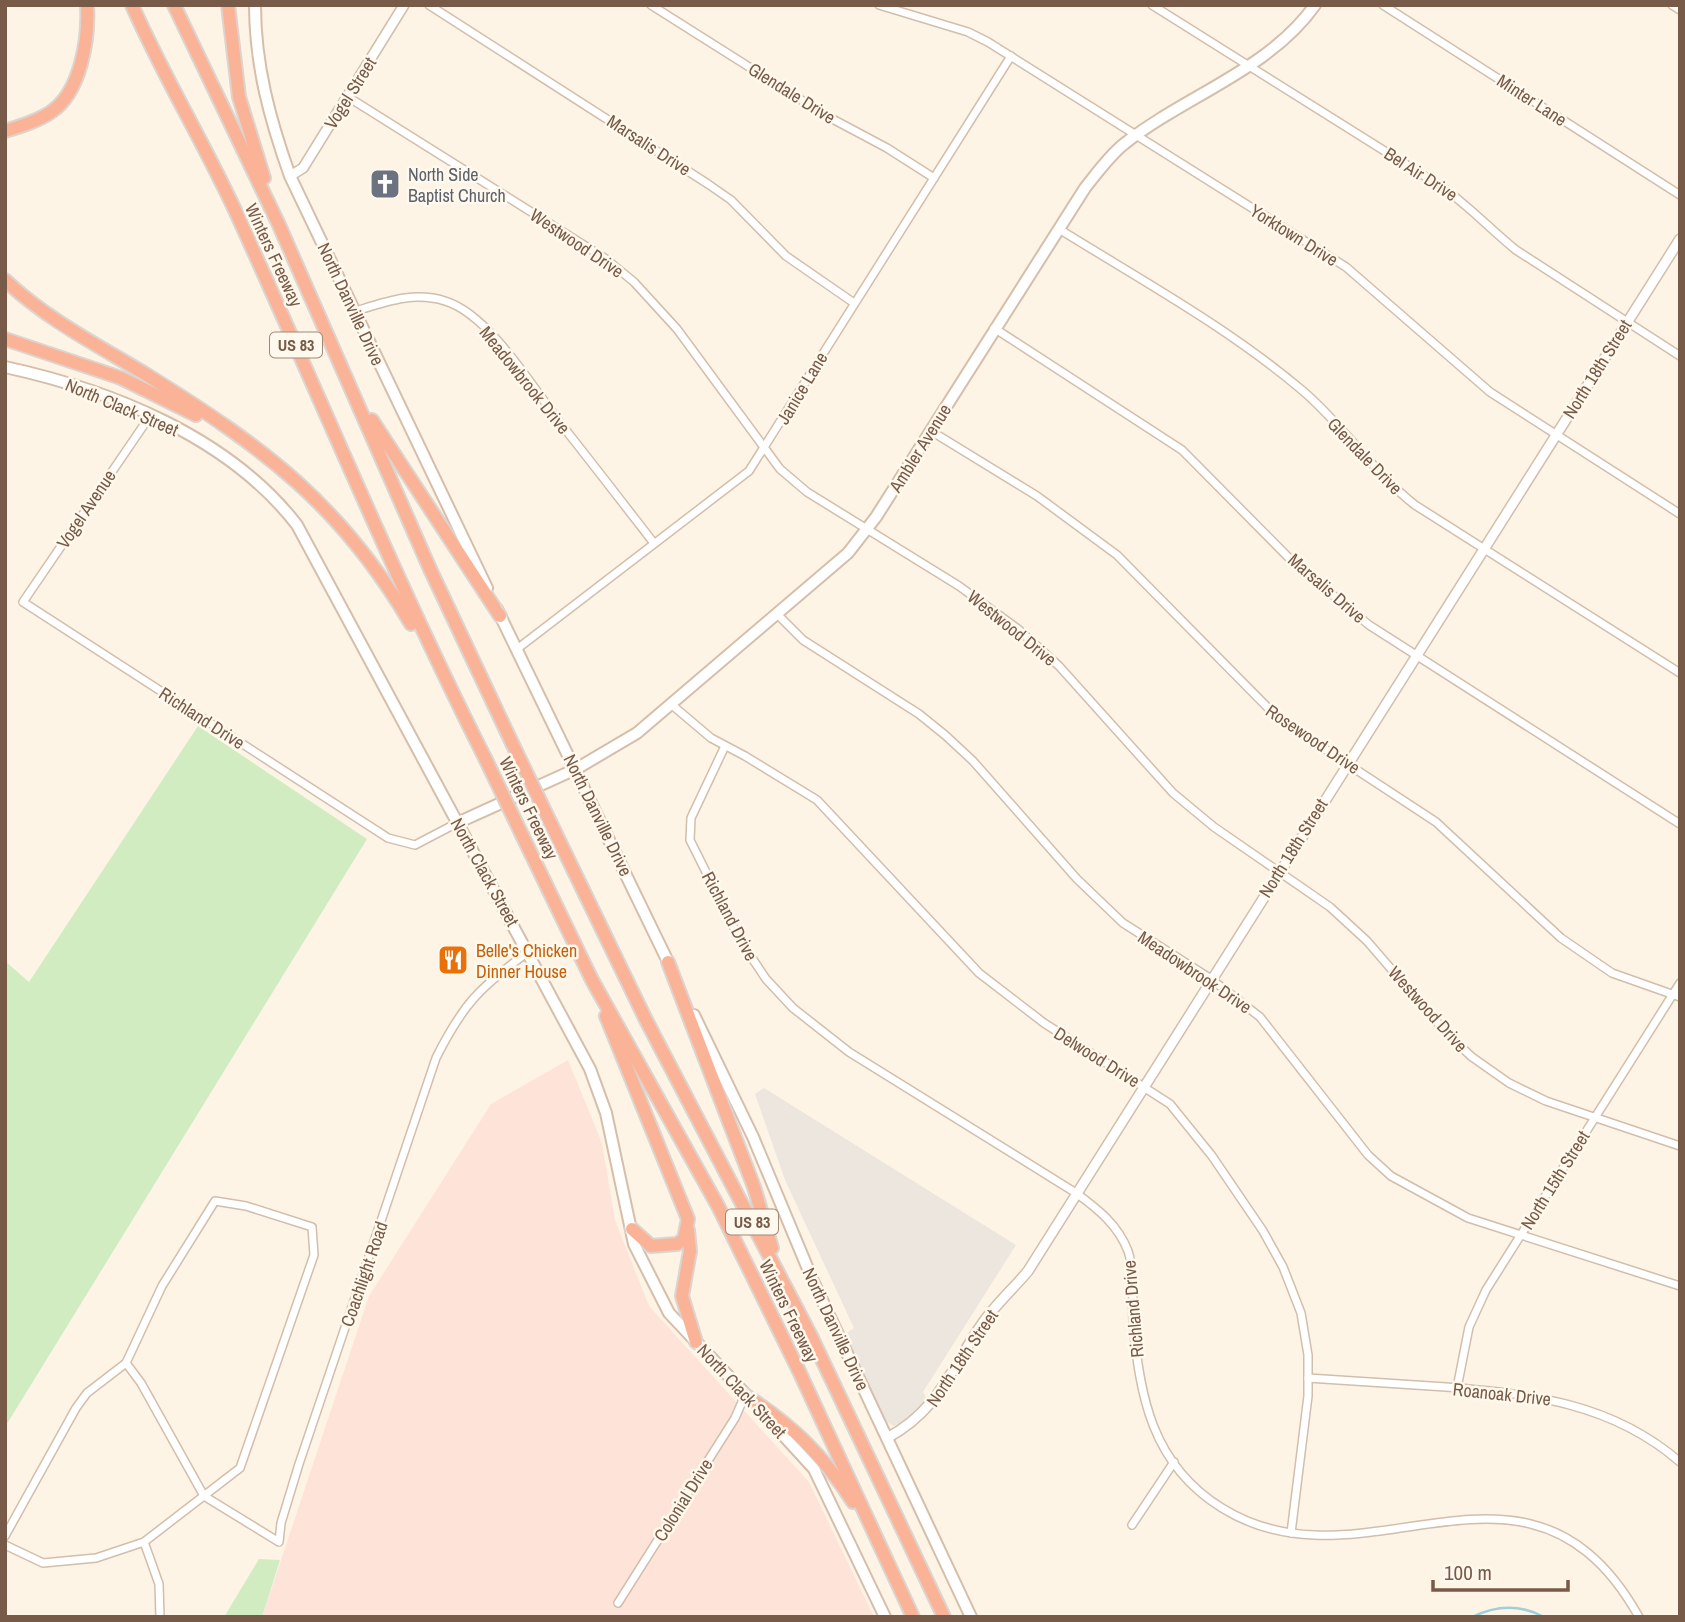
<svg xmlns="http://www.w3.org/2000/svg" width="1685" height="1622" font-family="'Archivo Narrow',sans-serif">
<rect width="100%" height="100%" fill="#fdf4e5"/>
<path fill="#fee4d8" d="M 568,1060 L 602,1143 L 615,1220 L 649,1306 L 809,1482 L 874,1617 L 262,1617 L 369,1296 L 491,1104 Z"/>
<path fill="#ede6df" d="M 764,1088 L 1016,1245 L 923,1392 L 927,1399 L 907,1420 L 894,1426 L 886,1422 L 845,1334 L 854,1328 L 785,1180 L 755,1094 Z"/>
<g fill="#d2ecc2">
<path d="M 198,726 L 367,839 L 5,1427 L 5,961 L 29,982 Z"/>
<path d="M 259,1559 L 280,1560 L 262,1617 L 224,1617 Z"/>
</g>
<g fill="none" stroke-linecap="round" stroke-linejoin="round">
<g stroke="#9dd0db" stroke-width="2.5">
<path d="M 1176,1617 L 1177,1617"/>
<path d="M 1472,1617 C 1496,1605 1520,1604 1544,1617"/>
</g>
<g stroke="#d2beac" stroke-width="10">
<g id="minor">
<path d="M 429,5 L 708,184 L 731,200 L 786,256 L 854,303"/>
<path d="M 651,5 L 825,115 L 887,148 L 934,178"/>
<path d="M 879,5 L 968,32 L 988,42 L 1346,267 L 1490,392 L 1680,514"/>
<path d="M 1152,5 L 1442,187 C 1469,206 1490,229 1516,250 L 1680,356"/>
<path d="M 1383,5 L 1680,195"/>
<path d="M 1672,5 L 1680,10"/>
<path d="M 348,97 L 606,259 L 634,282 L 677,329 L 780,469 L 807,492 L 959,586 L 1018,629 L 1059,666 L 1173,793 L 1214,827 L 1330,907 L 1367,941 L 1449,1036 L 1472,1057 L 1509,1083 L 1546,1101 L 1680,1146"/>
<path d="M 1059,229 C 1141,280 1229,328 1303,391 C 1344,426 1373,472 1415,505 L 1680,673"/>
<path d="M 356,311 C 385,302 414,291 445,301 C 489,314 533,388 561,424 C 592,463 622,502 653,542"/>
<path d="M 994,328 L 1182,450 L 1293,562 L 1369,625 L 1680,824"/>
<path d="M 150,416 L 23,602 L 388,838 L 415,845 L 457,823"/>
<path d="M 931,431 L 1037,496 L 1117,555 L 1279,719 L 1436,822 L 1561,938 L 1612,973 L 1680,997"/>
<path d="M 777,614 L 803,640 L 919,714 L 945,735 L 973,761 L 1077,879 L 1123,923 L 1211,979 L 1260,1017 L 1368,1155 L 1391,1176 L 1468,1218 L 1680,1286"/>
<path d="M 517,649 L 749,471 L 1011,56"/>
<path d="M 672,705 L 711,738 L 745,756 L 817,800 L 979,973 L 1044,1023 L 1170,1104 L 1212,1156 L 1263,1231 L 1283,1267 L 1301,1313 L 1308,1355 L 1308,1396 L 1291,1533"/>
<path d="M 725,746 L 691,818 L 690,840 L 740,940 L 766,979 L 793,1008 L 849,1052 L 1076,1193 C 1098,1209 1118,1225 1128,1251 C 1135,1272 1132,1298 1133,1320 C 1139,1395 1152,1465 1222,1508 C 1366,1598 1528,1419 1639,1617"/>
<path d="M 1308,1378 C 1354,1381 1400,1384 1446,1387 C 1532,1394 1612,1403 1680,1462"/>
<path d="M 1457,1388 L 1469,1327 L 1486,1290 L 1680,983"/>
<path d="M 1132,1525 L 1174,1462"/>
<path d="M 5,1536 L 76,1408 L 87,1393 L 126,1363"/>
<path d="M 144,1542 L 159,1584 L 160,1617"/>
<path d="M 5,1545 L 43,1563 L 96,1558 L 144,1542 L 240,1468 L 314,1255 L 312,1227 L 246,1206 L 215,1201 L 162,1286 L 126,1363 L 141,1383 L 204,1496 L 279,1542 L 281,1523 L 299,1464 L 436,1058 C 463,1004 480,987 528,952"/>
<path d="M 618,1603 L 735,1418 L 745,1395"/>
</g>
</g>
<g stroke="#d2beac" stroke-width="12">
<g id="tertiary">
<path d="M 290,176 L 303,168 L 404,5"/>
<path d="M 887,1438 C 939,1410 950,1370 982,1324 C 995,1305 1013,1289 1028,1271 L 1680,239"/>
</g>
</g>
<g stroke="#d5beaa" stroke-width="14">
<g id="secondary">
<path d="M 255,5 C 255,65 270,120 290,176 L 487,588"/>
<path d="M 5,367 C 111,390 229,437 297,525 L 590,1069 L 606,1113 L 634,1244 L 669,1313 L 751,1400"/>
<path d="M 497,609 L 672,970"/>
<path d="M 457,823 L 576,769 L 637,733 L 848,553 L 876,517 L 1085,188 C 1097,173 1109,156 1124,144 C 1186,95 1269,70 1315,5"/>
<path d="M 694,1015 L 753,1137 L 813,1281 L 971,1617"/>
<path d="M 762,1412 L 814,1469 L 885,1617"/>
</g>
</g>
<g stroke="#dcd4cf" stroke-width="16">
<g id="motorway">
<path d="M 132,5 C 164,78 206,146 239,219 C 321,399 396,582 485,758"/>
<path d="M 174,5 L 279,225 L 430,569 L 512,743"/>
<path d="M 228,5 L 239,97 L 264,178"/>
<path d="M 5,131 C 21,126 38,121 51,112 C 81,92 89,38 87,5"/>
<path d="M 5,280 C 46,319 99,346 147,375 C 263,447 341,504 411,624"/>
<path d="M 5,339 L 121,378 L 196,415"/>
<path d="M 372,420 L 500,616"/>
<path d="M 554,830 L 646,1020 L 810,1334 L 944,1617"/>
<path d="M 523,837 L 592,980 L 718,1206 L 799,1371 L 913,1617"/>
<path d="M 668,962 L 754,1187 L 772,1248"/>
<path d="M 606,1016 L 688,1219 L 684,1239 L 677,1244 L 651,1246 L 632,1229"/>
<path d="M 688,1230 L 690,1251 L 682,1296 L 696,1342"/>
<path d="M 745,1395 C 792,1425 823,1455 853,1502"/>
</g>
</g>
<use href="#minor" stroke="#fff" stroke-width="7"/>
<use href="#tertiary" stroke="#fff" stroke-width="9"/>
<use href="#secondary" stroke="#fff" stroke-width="10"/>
<use href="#motorway" stroke="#fbb398" stroke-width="12"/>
<g stroke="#dcd4cf" stroke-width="16" stroke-linecap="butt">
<g id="motorway-bridge">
<path d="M 512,743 L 554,830"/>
<path d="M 485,758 L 523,837"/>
</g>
</g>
<use href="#motorway-bridge" stroke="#fbb398" stroke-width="12"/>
</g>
<defs>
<g id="church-square" transform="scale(1.575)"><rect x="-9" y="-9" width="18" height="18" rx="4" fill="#6b7280" stroke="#fff8ec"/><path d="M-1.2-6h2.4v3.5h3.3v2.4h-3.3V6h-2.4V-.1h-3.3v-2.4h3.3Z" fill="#fff"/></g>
<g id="restaurant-square" transform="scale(1.575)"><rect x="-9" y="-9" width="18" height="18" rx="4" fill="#e8710a" stroke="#fff8ec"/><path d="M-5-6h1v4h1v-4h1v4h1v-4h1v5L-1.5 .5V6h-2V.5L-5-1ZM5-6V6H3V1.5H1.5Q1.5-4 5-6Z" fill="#fff"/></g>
</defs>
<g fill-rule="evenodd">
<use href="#church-square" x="385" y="184"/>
<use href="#restaurant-square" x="453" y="960"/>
</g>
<g text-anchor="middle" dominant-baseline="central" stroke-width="5" stroke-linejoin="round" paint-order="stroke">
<g fill="#fff8ec" stroke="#a08979" stroke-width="2">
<rect x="270" y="332.5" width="52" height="25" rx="5"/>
<rect x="726" y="1209.5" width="52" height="25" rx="5"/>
</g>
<g font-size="16" font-weight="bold" fill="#785a48">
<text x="296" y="345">US 83</text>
<text x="752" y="1222">US 83</text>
</g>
<g font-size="18" fill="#785a48" stroke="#fff8ec">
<text transform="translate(350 93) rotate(-58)">Vogel Street</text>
<text transform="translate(792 93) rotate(32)">Glendale Drive</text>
<text transform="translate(1532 100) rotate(33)">Minter Lane</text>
<text transform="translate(649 145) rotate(33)">Marsalis Drive</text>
<text transform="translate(1421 174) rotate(33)">Bel Air Drive</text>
<text transform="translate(1294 235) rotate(32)">Yorktown Drive</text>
<text transform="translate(577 243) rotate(34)">Westwood Drive</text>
<text transform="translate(274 255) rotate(65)">Winters Freeway</text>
<text transform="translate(351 304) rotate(65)">North Danville Drive</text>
<text transform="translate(1597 369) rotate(-58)">North 18th Street</text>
<text transform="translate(525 380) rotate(51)">Meadowbrook Drive</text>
<text transform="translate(802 388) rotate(-59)">Janice Lane</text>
<text transform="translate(122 407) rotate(23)">North Clack Street</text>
<text transform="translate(920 448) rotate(-58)">Ambler Avenue</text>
<text transform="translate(1365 456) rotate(46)">Glendale Drive</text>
<text transform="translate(86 509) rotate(-56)">Vogel Avenue</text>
<text transform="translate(1327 588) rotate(41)">Marsalis Drive</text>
<text transform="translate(1012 628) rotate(39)">Westwood Drive</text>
<text transform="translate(202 718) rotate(33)">Richland Drive</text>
<text transform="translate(1313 739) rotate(34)">Rosewood Drive</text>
<text transform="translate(529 808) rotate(64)">Winters Freeway</text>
<text transform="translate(598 815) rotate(64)">North Danville Drive</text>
<text transform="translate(1293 848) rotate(-58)">North 18th Street</text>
<text transform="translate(485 872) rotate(61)">North Clack Street</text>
<text transform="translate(730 916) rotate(62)">Richland Drive</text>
<text transform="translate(1195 972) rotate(34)">Meadowbrook Drive</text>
<text transform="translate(1428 1009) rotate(48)">Westwood Drive</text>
<text transform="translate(1097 1057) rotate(32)">Delwood Drive</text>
<text transform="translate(1555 1180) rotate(-58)">North 15th Street</text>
<text transform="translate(364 1274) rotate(-71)">Coachlight Road</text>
<text transform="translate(1133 1309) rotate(-95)">Richland Drive</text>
<text transform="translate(789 1311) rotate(64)">Winters Freeway</text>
<text transform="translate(836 1329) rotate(65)">North Danville Drive</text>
<text transform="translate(962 1358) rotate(-56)">North 18th Street</text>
<text transform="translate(742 1391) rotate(47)">North Clack Street</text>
<text transform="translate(1502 1394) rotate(6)">Roanoak Drive</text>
<text transform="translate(683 1500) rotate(-58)">Colonial Drive</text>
</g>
<g font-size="18" fill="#5b616d" stroke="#fff8ec" text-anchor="start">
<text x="408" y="174">North Side<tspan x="408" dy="21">Baptist Church</tspan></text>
</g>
<g font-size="18" fill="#c56008" stroke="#fff8ec" text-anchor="start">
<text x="476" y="950">Belle's Chicken<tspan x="476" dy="21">Dinner House</tspan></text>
</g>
</g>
<rect width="1685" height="1622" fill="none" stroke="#785a48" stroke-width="14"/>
<path d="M1433 1580v10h135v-10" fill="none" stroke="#785a48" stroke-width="3.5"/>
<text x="1444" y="1580" font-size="21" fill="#785a48" stroke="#fff8ec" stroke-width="5" paint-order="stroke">100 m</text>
</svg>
